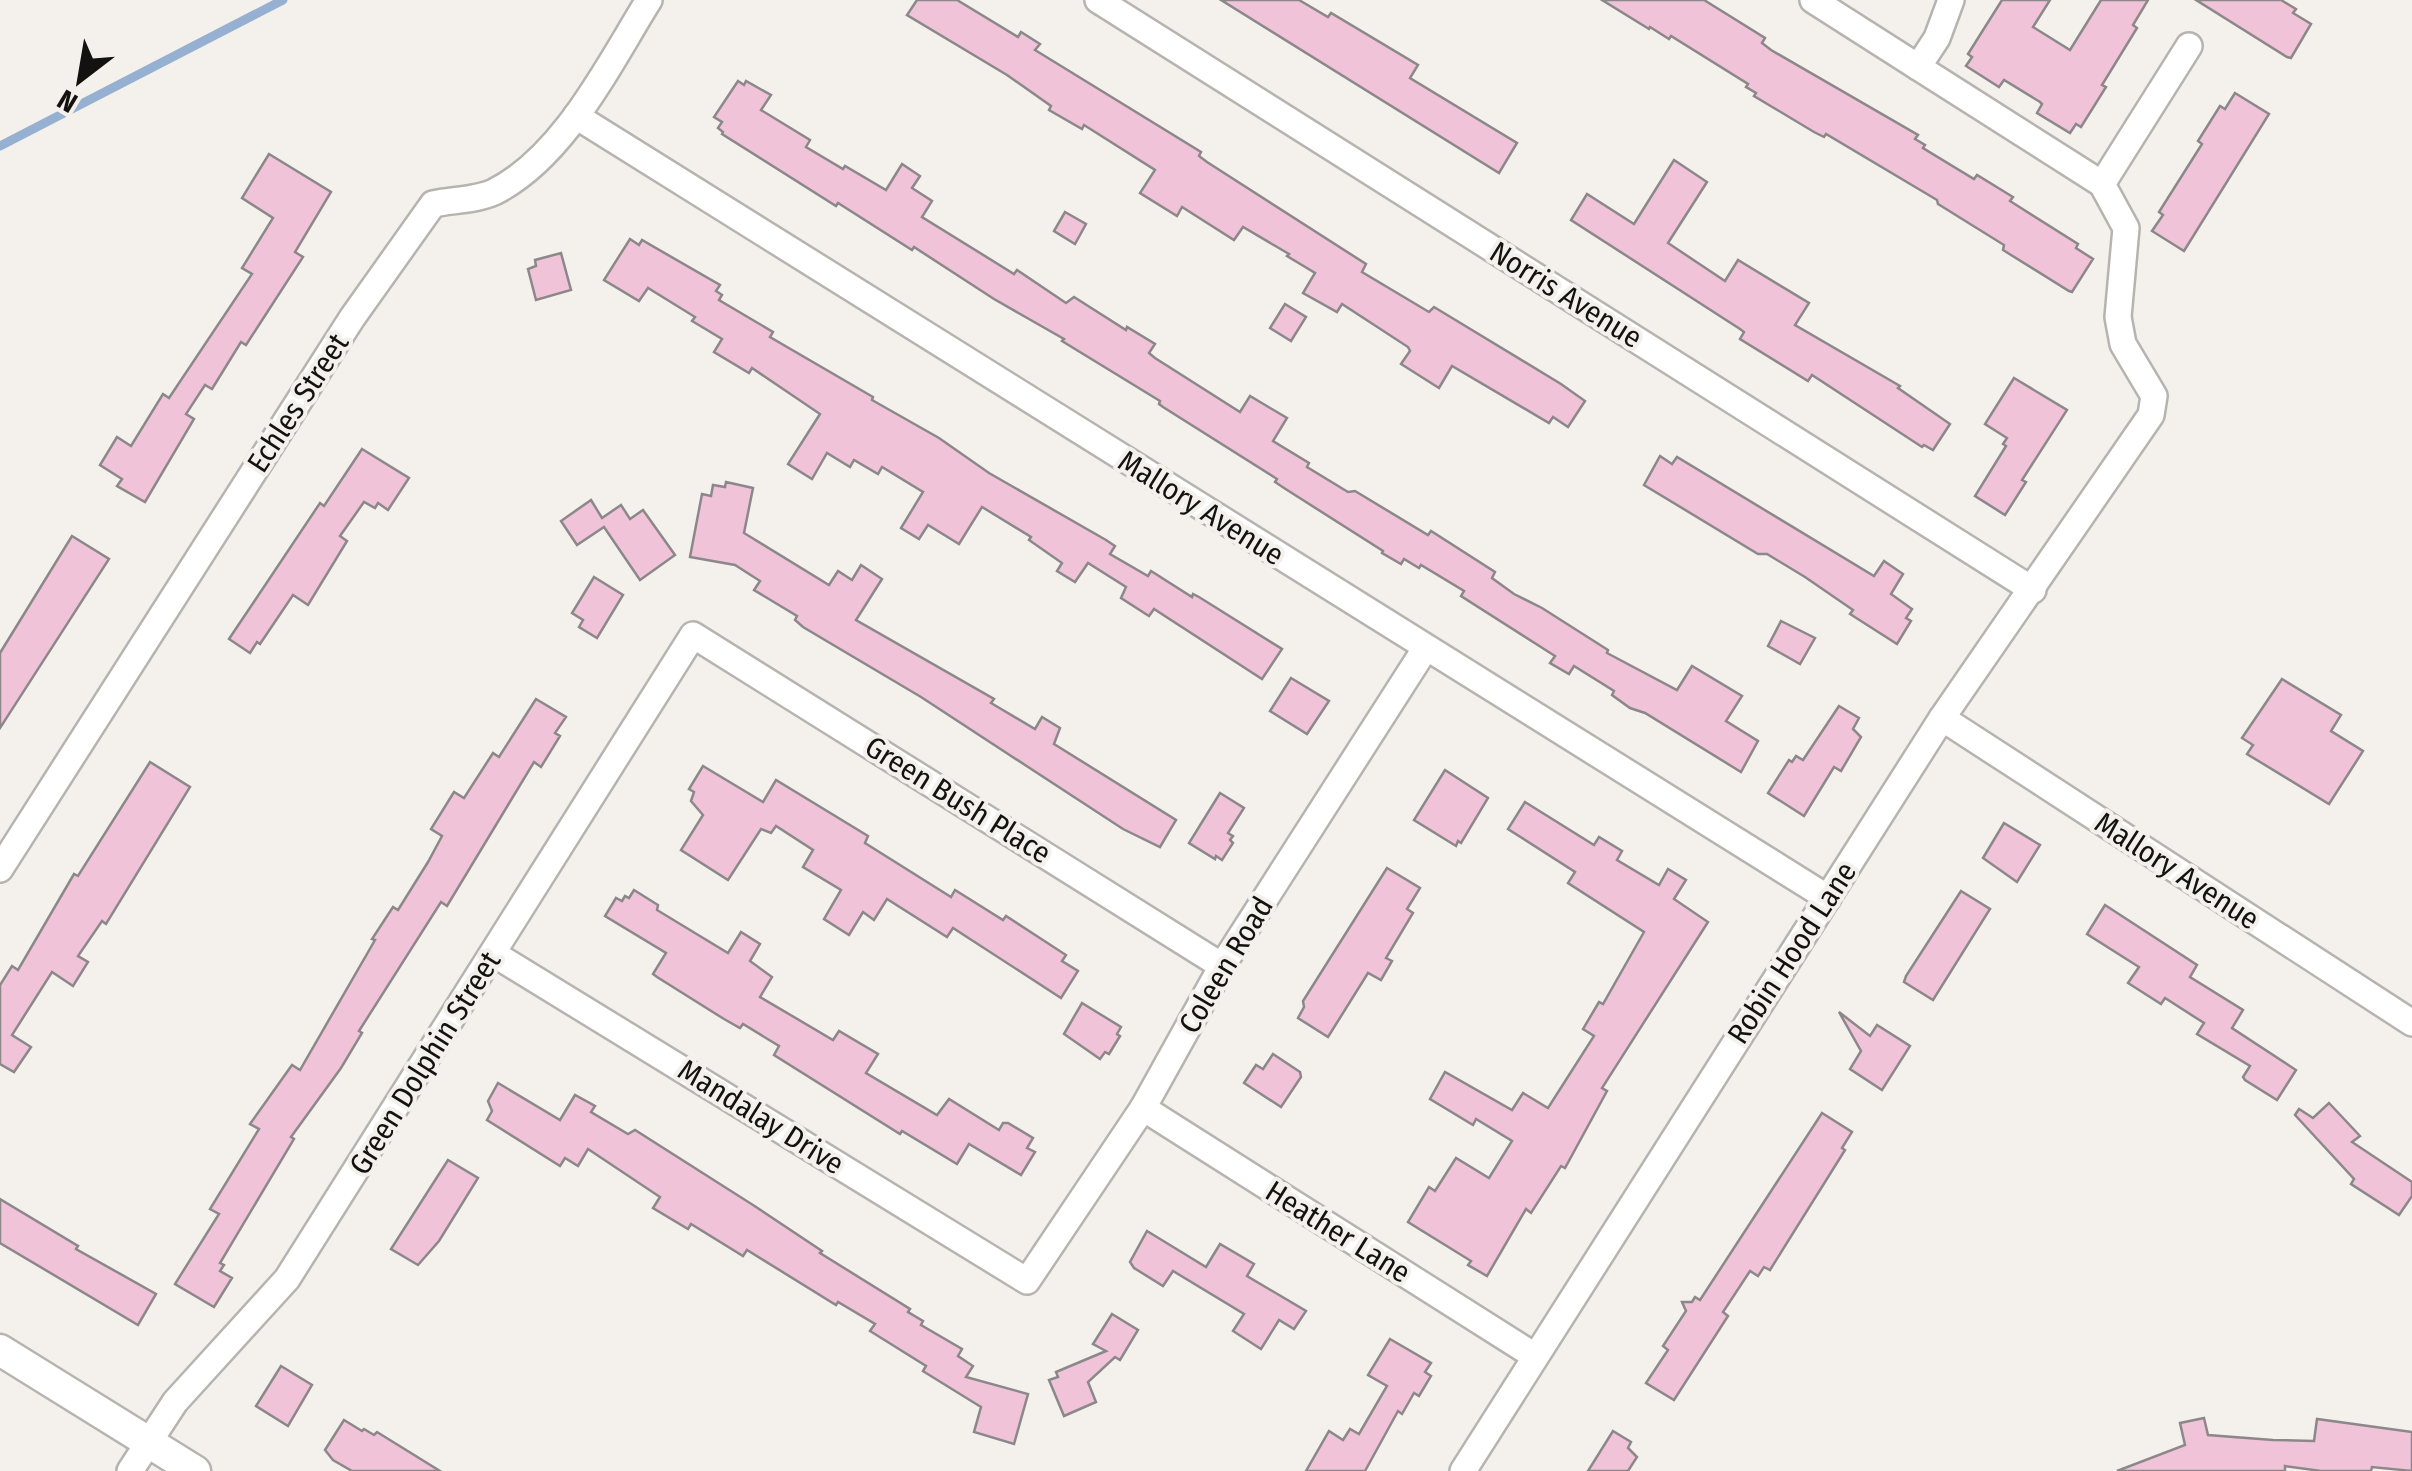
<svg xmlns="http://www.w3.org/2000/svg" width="2412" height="1471" font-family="'Fira Sans Condensed',sans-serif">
<rect width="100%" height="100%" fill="#f4f1ed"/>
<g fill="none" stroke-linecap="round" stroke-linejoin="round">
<path stroke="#95b0d1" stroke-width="9" d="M 0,146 L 283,0"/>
</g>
<g fill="#f0c3d8" stroke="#8c888a" stroke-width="2.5">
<path d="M 917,0 L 957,0 L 1018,37 L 1021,32 L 1040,44 L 1035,50 L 1201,152 L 1199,156 L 1207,162 L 1366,264 L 1362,272 L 1429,312 L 1434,307 L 1561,384 L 1585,401 L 1568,427 L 1553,417 L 1549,423 L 1452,366 L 1439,388 L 1401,364 L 1410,351 L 1408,347 L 1342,304 L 1337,312 L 1303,293 L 1315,273 L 1287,256 L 1289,254 L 1243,227 L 1234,240 L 1182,207 L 1177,216 L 1140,193 L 1155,170 L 1084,125 L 1082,129 L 1049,110 L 1051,106 L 1007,75 L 907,15 Z"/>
<path d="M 1221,0 L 1299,0 L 1328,17 L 1331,13 L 1418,65 L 1410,78 L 1517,143 L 1499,173 Z"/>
<path d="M 1602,0 L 1704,0 L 1765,38 L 1762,43 L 1771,50 L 1918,135 L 1915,139 L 1925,145 L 1923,148 L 1974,179 L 1977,175 L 2013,197 L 2010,201 L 2078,244 L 2076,248 L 2093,259 L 2072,292 L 2069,291 L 2003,250 L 2004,245 L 1938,204 L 1937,200 L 1826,134 L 1824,137 L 1814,132 L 1754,96 L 1756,93 L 1746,87 L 1748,84 L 1671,36 L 1669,39 L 1650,27 L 1649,29 Z"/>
<path d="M 2002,0 L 2050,0 L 2033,27 L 2070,50 L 2101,0 L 2148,0 L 2133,25 L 2137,28 L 2102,85 L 2106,87 L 2081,127 L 2076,124 L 2070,133 L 2037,113 L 2042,104 L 2040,102 L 2004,80 L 1999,87 L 1966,66 L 1972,57 L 1968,54 Z"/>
<path d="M 2196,0 L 2281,0 L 2296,9 L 2293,13 L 2311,24 L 2291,58 L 2287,57 Z"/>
<path d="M 738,81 L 744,85 L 746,81 L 771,95 L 761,110 L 810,140 L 806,147 L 843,169 L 845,166 L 886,190 L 902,164 L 920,176 L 912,188 L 932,201 L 922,217 L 1014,274 L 1017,270 L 1066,303 L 1074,297 L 1126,330 L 1127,327 L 1155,344 L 1149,353 L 1155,358 L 1240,412 L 1250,396 L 1287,418 L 1273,441 L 1309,463 L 1307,467 L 1348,492 L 1355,491 L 1428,535 L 1431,531 L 1495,572 L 1492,578 L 1514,594 L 1542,608 L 1608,650 L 1607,653 L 1677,690 L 1692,666 L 1742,696 L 1726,721 L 1758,741 L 1741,772 L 1645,713 L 1630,708 L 1612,695 L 1614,691 L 1574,666 L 1569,674 L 1550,663 L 1555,656 L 1461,596 L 1464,591 L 1421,565 L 1419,568 L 1404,559 L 1401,564 L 1382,553 L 1383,551 L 1284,488 L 1275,482 L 1277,479 L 1163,407 L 1159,404 L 1160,401 L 1062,341 L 1064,339 L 994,299 L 914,247 L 912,250 L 838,203 L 836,206 L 722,134 L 723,132 L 718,128 L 722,122 L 714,117 Z"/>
<path d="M 2235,93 L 2269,114 L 2184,251 L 2152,231 L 2163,215 L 2159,212 L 2202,144 L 2198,141 L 2220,106 L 2225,109 Z"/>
<path d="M 269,154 L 331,192 L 295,252 L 303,257 L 246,345 L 241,342 L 212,389 L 205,385 L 186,414 L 194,419 L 145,502 L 117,486 L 122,479 L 100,465 L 117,437 L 131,446 L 163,394 L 169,398 L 252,274 L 242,268 L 273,218 L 242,198 Z"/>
<path d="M 1674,160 L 1707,182 L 1668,243 L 1725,281 L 1738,260 L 1809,303 L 1795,325 L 1900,386 L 1898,388 L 1950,424 L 1933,450 L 1924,445 L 1922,447 L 1812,375 L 1808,381 L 1740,339 L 1744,332 L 1740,329 L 1571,220 L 1587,194 L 1634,224 Z"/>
<path d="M 1065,212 L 1086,224 L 1075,244 L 1054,231 Z"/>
<path d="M 630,239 L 639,245 L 642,240 L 720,285 L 716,291 L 722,295 L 719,300 L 773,332 L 770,337 L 873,397 L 872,400 L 939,438 L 989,473 L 1106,540 L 1115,546 L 1110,554 L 1148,576 L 1151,571 L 1192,597 L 1193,594 L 1199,597 L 1282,649 L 1262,679 L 1154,609 L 1149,616 L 1121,598 L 1126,587 L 1088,563 L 1075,582 L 1057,571 L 1062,563 L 1029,540 L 1031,537 L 982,507 L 959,544 L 928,525 L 919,539 L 901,528 L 923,492 L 882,467 L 878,474 L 854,460 L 850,467 L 827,453 L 812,479 L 788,464 L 820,414 L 752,368 L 749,373 L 714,352 L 722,339 L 692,321 L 695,317 L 648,288 L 639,301 L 604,280 Z"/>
<path d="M 561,253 L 571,290 L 536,300 L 528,269 L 536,266 L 535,260 Z"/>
<path d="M 1285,304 L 1306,317 L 1291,341 L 1270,328 Z"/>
<path d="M 2014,378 L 2067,410 L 2022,480 L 2026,482 L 2005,515 L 1975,496 L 2006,446 L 2003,444 L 2007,438 L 1985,424 Z"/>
<path d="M 362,449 L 409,478 L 388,510 L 378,503 L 375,508 L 364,502 L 340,536 L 347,541 L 308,605 L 293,595 L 260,644 L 257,642 L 250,653 L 229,639 L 320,503 L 324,506 Z"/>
<path d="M 1660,456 L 1672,464 L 1677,457 L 1874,576 L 1884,561 L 1903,574 L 1891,594 L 1912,609 L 1906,618 L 1911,621 L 1897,644 L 1850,614 L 1853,610 L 1805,577 L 1767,554 L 1758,554 L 1644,485 Z"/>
<path d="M 726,482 L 753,488 L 744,533 L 829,585 L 838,571 L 852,580 L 861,565 L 882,579 L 856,620 L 994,699 L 991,703 L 1035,729 L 1042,717 L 1060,728 L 1054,744 L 1176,820 L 1160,847 L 1123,829 L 921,697 L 803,627 L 795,620 L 797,616 L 754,590 L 760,581 L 735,565 L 690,557 L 702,494 L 711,496 L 713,485 L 725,487 Z"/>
<path d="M 591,500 L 602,518 L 621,505 L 630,519 L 643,510 L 675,555 L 640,580 L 604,527 L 577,545 L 561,521 Z"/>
<path d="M 72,536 L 109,559 L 0,728 L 0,653 Z"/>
<path d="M 594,577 L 623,595 L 597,638 L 579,627 L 583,620 L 572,613 Z"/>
<path d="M 1781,621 L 1815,638 L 1800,664 L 1768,646 Z"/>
<path d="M 1291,678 L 1329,701 L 1307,734 L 1270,711 Z"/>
<path d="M 2282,679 L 2341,715 L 2331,731 L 2363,751 L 2329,804 L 2247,754 L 2253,745 L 2242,738 Z"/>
<path d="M 536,699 L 566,717 L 555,733 L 560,736 L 541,767 L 534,762 L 447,906 L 441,902 L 359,1031 L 362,1033 L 341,1068 L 291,1137 L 294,1139 L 220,1263 L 224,1265 L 220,1271 L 232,1278 L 214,1307 L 175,1284 L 219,1214 L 210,1209 L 259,1129 L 250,1124 L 292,1065 L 300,1070 L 375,940 L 372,939 L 393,907 L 398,910 L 428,862 L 442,836 L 431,829 L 454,792 L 464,798 L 493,753 L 499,757 Z"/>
<path d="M 1839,706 L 1859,718 L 1853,729 L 1861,737 L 1841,771 L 1834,767 L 1804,816 L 1768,793 L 1789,760 L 1792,762 L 1796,756 L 1803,760 Z"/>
<path d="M 150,762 L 190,787 L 106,924 L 102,921 L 78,956 L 88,962 L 73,986 L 52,972 L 12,1035 L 31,1047 L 14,1072 L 0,1064 L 0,985 L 12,966 L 18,970 L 74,874 L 78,876 Z"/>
<path d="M 703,766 L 763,802 L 776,780 L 868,836 L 865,843 L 951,897 L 955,890 L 1003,920 L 1006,916 L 1066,955 L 1062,961 L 1078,971 L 1061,998 L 953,928 L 947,937 L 887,899 L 874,920 L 863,912 L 849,935 L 824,919 L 841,890 L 803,867 L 813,850 L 776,826 L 771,833 L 761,829 L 728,880 L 681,850 L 703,815 L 691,801 L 694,792 L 689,789 Z"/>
<path d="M 1445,770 L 1488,798 L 1461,843 L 1458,841 L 1456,846 L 1414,820 Z"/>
<path d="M 1220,793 L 1244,808 L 1228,833 L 1233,836 L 1230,840 L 1233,843 L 1222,860 L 1216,856 L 1215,859 L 1189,843 Z"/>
<path d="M 1525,802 L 1594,845 L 1599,837 L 1622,851 L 1617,860 L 1659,885 L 1668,869 L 1686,880 L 1674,899 L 1708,922 L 1602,1088 L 1607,1091 L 1565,1168 L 1561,1166 L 1531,1213 L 1526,1209 L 1487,1276 L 1468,1265 L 1471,1261 L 1408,1222 L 1429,1187 L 1435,1191 L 1456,1158 L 1489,1178 L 1512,1141 L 1476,1119 L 1473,1125 L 1430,1099 L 1445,1072 L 1512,1110 L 1523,1093 L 1548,1108 L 1594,1036 L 1583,1029 L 1599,1002 L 1603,1004 L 1644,932 L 1568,883 L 1575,872 L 1508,829 Z"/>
<path d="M 2004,823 L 2040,845 L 2017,882 L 1983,858 Z"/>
<path d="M 1387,868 L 1420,888 L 1407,909 L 1413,913 L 1386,958 L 1392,961 L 1381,980 L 1368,973 L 1328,1037 L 1298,1018 L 1304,1007 L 1303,1001 Z"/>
<path d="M 634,890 L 658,905 L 657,910 L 728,953 L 741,932 L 760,944 L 750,961 L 772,977 L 760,997 L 833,1040 L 839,1031 L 878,1054 L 866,1073 L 937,1115 L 949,1099 L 999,1130 L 1003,1123 L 1008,1123 L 1033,1138 L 1027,1148 L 1035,1152 L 1021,1175 L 969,1144 L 957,1164 L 902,1131 L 900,1134 L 774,1055 L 779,1046 L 743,1024 L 740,1028 L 724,1019 L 657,977 L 653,974 L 666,953 L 605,916 L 616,898 L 622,901 L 625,896 L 629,898 Z"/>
<path d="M 1961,891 L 1990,909 L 1933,1000 L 1904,982 L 1906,976 Z"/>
<path d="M 2105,905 L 2197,965 L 2190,977 L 2243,1010 L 2232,1028 L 2296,1070 L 2277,1100 L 2245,1080 L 2243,1077 L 2250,1066 L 2197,1034 L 2204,1023 L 2165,998 L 2161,1004 L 2128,983 L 2139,967 L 2087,934 Z"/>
<path d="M 1082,1003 L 1121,1027 L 1117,1034 L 1120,1036 L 1109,1054 L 1105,1052 L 1100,1059 L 1064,1034 Z"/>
<path d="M 1839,1012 L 1870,1036 L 1877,1025 L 1910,1046 L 1882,1090 L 1850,1069 L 1861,1051 Z"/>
<path d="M 1273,1054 L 1300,1072 L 1301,1077 L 1281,1107 L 1244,1083 L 1256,1065 L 1263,1069 Z"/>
<path d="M 498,1083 L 560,1120 L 575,1095 L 595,1106 L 591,1112 L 628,1134 L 635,1130 L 753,1205 L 822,1251 L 820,1253 L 910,1309 L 908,1312 L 923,1321 L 921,1325 L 962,1349 L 958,1356 L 973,1366 L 966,1377 L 1028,1394 L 1014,1444 L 974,1432 L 981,1407 L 926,1373 L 923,1371 L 926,1366 L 870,1331 L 875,1324 L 838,1302 L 836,1305 L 747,1250 L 743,1256 L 691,1224 L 688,1229 L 653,1208 L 660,1197 L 588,1149 L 578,1166 L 565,1158 L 560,1166 L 487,1120 L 492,1111 L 488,1101 Z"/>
<path d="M 2329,1103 L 2360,1136 L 2352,1142 L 2412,1182 L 2412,1196 L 2399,1215 L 2351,1184 L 2354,1179 L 2295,1115 L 2299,1109 L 2313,1118 Z"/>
<path d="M 1822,1113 L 1852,1132 L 1842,1148 L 1845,1150 L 1770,1270 L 1764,1267 L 1758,1276 L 1750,1271 L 1723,1312 L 1728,1316 L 1674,1400 L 1646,1383 L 1668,1350 L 1663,1346 L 1686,1311 L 1682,1302 L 1692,1302 L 1695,1297 L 1700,1300 Z"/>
<path d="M 448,1160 L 478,1178 L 439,1241 L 418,1265 L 391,1249 Z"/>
<path d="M 0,1199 L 78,1246 L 76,1249 L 156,1294 L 138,1325 L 0,1243 Z"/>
<path d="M 1147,1231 L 1206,1267 L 1220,1244 L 1254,1264 L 1247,1276 L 1306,1311 L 1294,1329 L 1279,1320 L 1261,1349 L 1233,1331 L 1244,1314 L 1173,1271 L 1163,1286 L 1134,1268 L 1130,1262 Z"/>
<path d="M 1112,1314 L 1138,1330 L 1120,1360 L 1115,1357 L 1088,1382 L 1096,1402 L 1064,1416 L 1049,1380 L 1058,1377 L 1056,1372 L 1106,1351 L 1093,1344 Z"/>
<path d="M 1390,1339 L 1431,1363 L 1425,1372 L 1431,1376 L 1419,1396 L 1414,1393 L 1402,1414 L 1398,1411 L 1365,1471 L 1306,1471 L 1329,1431 L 1343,1440 L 1350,1429 L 1359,1434 L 1387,1386 L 1368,1375 Z"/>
<path d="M 281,1366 L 312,1385 L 288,1426 L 256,1406 Z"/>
<path d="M 2204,1418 L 2208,1435 L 2273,1440 L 2314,1441 L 2317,1419 L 2412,1432 L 2412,1471 L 2372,1467 L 2371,1471 L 2321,1471 L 2285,1466 L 2285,1471 L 2117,1471 L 2185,1445 L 2180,1423 Z"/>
<path d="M 344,1420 L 362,1431 L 364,1429 L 374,1435 L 377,1432 L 440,1471 L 352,1471 L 333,1460 L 325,1450 Z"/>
<path d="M 1613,1431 L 1631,1442 L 1628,1448 L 1637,1457 L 1628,1471 L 1588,1471 Z"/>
</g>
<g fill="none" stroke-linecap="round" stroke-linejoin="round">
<g stroke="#b7b4b0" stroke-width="30">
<g id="minor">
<path d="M 1098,0 L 2033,590"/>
<path d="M 1813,0 L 1918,67 L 1937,38 L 1951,0"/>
<path d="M 1918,67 L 2102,184"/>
<path d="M 576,116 L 1828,898"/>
<path d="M 1942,718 L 2412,1023"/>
<path d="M 0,869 L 352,318 L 433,204 C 451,200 477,200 494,192 C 564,157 609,64 649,0"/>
<path d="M 494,954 L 1027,1281 L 1143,1108 L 1222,966 L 1425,649"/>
<path d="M 1143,1108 L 1533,1355"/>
<path d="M 130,1471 L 175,1402 L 287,1279 L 693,635 L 1222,966"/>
<path d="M 1463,1471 L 1942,718 L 2151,415 L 2154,396 L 2123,344 L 2118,317 L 2126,228 L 2102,184 L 2189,46"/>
</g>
</g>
<g stroke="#b7b4b0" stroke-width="35">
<path id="tertiary" d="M 0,1350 L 195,1471"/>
</g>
<use href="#minor" stroke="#fff" stroke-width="25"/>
<use href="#tertiary" stroke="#fff" stroke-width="30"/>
</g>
<g text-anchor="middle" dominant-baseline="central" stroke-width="8" stroke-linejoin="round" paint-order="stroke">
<g font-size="30" fill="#131211" stroke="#f4f1ed">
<text transform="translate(1566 295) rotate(32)">Norris Avenue</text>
<text transform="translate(298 403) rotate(-57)">Echles Street</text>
<text transform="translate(1201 508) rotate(32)">Mallory Avenue</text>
<text transform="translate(958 800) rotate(32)">Green Bush Place</text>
<text transform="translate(2177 871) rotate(33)">Mallory Avenue</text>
<text transform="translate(1792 953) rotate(-57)">Robin Hood Lane</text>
<text transform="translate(1226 965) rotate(-59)">Coleen Road</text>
<text transform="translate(425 1063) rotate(-58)">Green Dolphin Street</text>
<text transform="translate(761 1117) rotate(32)">Mandalay Drive</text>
<text transform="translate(1338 1232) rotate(32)">Heather Lane</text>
</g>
</g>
<g transform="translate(80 80) rotate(211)" stroke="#f4f1ed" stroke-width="8" paint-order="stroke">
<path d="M0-8L18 38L0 25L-18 38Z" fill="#131211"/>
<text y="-15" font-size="28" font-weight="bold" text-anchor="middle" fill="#131211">N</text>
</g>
</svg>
